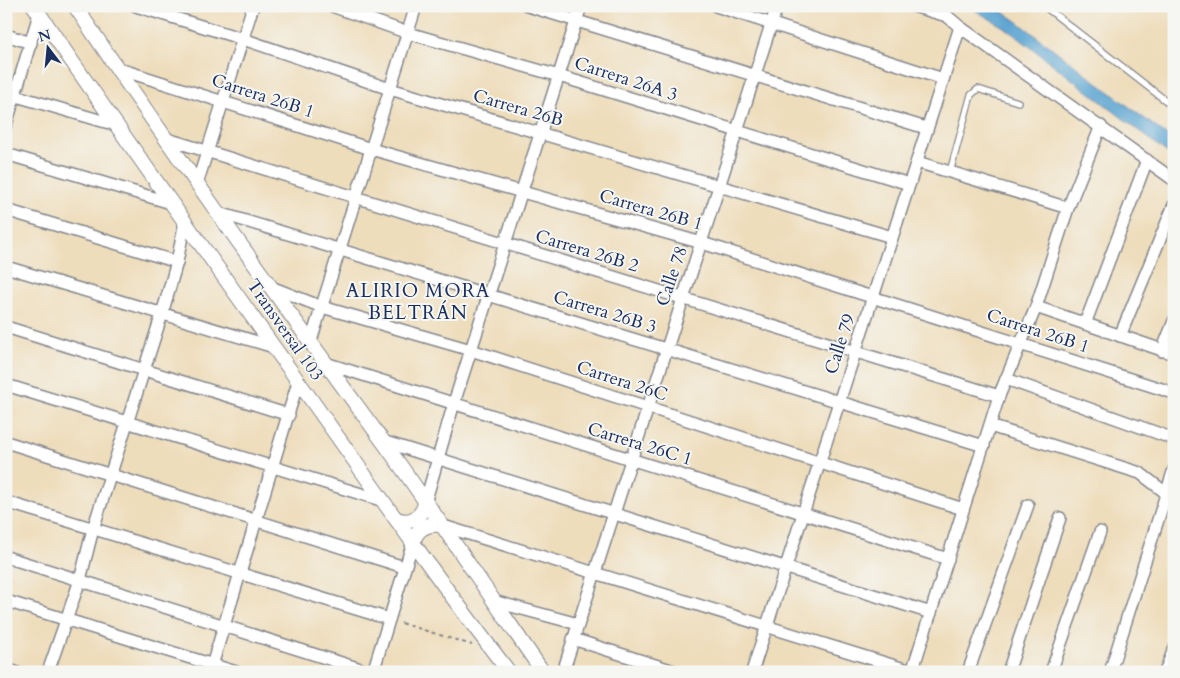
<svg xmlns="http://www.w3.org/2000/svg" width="1180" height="678" font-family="Cardo,serif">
<rect width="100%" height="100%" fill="#f6f6f2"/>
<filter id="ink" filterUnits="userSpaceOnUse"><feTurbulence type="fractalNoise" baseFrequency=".02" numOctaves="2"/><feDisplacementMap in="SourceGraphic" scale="10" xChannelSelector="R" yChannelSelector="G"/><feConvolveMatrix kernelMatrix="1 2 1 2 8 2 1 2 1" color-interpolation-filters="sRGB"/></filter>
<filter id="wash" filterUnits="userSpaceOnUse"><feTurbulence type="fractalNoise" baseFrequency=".0096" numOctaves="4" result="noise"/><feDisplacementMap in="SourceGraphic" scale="20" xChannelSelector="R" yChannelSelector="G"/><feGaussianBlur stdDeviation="1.12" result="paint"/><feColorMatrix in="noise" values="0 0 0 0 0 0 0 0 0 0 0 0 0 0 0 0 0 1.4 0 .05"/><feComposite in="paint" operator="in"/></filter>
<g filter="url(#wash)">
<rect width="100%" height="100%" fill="#edb"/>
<path fill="#58a3d0" stroke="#3a6997" d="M 968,6 L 993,6 L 1014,19 L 1174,141 L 1174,158 L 1007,29 Z"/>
</g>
<g filter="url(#ink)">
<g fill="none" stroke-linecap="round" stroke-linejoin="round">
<g stroke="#84868c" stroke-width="8">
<g id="service">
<path d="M 1044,6 L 1174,107"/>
<path d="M 950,172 L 971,95 L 978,89 L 1018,102"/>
</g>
</g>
<g stroke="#84868c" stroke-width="14">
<g id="minor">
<path d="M 136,6 L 243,39 L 390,89 L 892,237"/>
<path d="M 332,6 L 408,33 L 559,76 L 909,184"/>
<path d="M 528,6 L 926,128"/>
<path d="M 716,6 L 943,79"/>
<path d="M 913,6 L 947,16"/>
<path d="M 941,6 L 947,16 L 960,27 L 1174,180"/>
<path d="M 6,35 L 31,43"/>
<path d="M 116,68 L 371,149 L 702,243 L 1174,393"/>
<path d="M 6,93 L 116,125"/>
<path d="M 6,125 L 39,14"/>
<path d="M 164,138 L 999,396"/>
<path d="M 6,154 L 171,203"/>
<path d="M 917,162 L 1068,208"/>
<path d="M 197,184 L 253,6"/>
<path d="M 6,210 L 177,262"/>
<path d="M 216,212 L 984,446"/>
<path d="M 6,267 L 274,347"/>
<path d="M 271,287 L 322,307 L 471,350 L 963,509"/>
<path d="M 1036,307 L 1174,354"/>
<path d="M 1085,324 L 1147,160"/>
<path d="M 6,327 L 289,415"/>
<path d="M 1120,336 L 1174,205"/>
<path d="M 310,344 L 416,6"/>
<path d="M 1162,351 L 1174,321"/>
<path d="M 322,362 L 948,559"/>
<path d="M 1006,379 L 1174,439"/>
<path d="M 6,385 L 384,501"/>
<path d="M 990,426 L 1140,473 L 1166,493 L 1174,495"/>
<path d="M 382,441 L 931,613"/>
<path d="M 6,442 L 404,567"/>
<path d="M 6,502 L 389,619"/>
<path d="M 425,503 L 454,403 L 581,6"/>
<path d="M 440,525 L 914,672"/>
<path d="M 6,557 L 370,672"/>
<path d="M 6,601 L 236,672"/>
<path d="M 493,601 L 578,624"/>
<path d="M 573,639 L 677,672"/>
<path d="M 6,669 L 15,672"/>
<path d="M 48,672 L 80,580 L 93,529 L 162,314 L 177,262 L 185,221"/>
<path d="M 210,672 L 298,382"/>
<path d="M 373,672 L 413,542"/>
<path d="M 563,672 L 777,6"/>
<path d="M 752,672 L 960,27"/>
<path d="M 912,672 L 999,396 L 1036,307 L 1068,208 L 1101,126"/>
<path d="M 968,672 L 1028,505"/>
<path d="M 1008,672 L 1060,518"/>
<path d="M 1051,672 L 1100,532"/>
<path d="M 1110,672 L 1174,469"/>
<path d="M 1165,672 L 1174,649"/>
</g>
</g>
<g stroke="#84868c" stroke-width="16">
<g id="tertiary">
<path d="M 34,6 C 112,121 193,233 273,346 C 351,455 427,566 509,672"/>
<path d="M 75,6 C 174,154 277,297 382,440 C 437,516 489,595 543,672"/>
<path d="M 397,519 C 411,524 422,517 425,503"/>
<path d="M 413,542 C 417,529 426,523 440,525"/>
</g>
</g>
<path stroke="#84868c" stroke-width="2" stroke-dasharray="4 4" stroke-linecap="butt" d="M 401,623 L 472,645"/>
<use href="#service" stroke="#fff" stroke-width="5.5"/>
<use href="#minor" stroke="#fff" stroke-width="11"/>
<use href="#tertiary" stroke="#fff" stroke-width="14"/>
</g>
</g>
<g text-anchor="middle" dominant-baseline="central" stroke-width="4" stroke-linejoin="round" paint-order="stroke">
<g font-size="18" fill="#1b2f5e" stroke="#f6f6f2">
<text transform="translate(626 79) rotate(18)">Carrera 26A 3</text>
<text transform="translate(263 96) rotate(18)">Carrera 26B 1</text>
<text transform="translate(518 108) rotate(16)">Carrera 26B</text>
<text transform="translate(651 210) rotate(16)">Carrera 26B 1</text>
<text transform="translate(587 251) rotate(17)">Carrera 26B 2</text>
<text transform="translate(672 276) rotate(-71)">Calle 78</text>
<text transform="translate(605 312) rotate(17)">Carrera 26B 3</text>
<text transform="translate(285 330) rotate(55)">Transversal 103</text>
<text transform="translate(1038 331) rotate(18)">Carrera 26B 1</text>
<text transform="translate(840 344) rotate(-72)">Calle 79</text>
<text transform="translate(622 381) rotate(18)">Carrera 26C</text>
<text transform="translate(640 444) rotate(17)">Carrera 26C 1</text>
</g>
<g font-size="19" letter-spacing="1" fill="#1b2f5e" stroke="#f6f6f2">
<text x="418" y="291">ALIRIO MORA<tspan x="418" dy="22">BELTRÁN</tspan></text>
</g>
</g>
<rect width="1180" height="678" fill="none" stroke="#f6f6f2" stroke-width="25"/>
<g transform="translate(48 48) rotate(344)" stroke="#f6f6f2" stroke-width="4" paint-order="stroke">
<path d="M0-4L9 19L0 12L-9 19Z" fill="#1b2f5e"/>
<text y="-8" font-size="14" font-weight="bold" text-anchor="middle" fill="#1b2f5e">N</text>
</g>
</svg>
